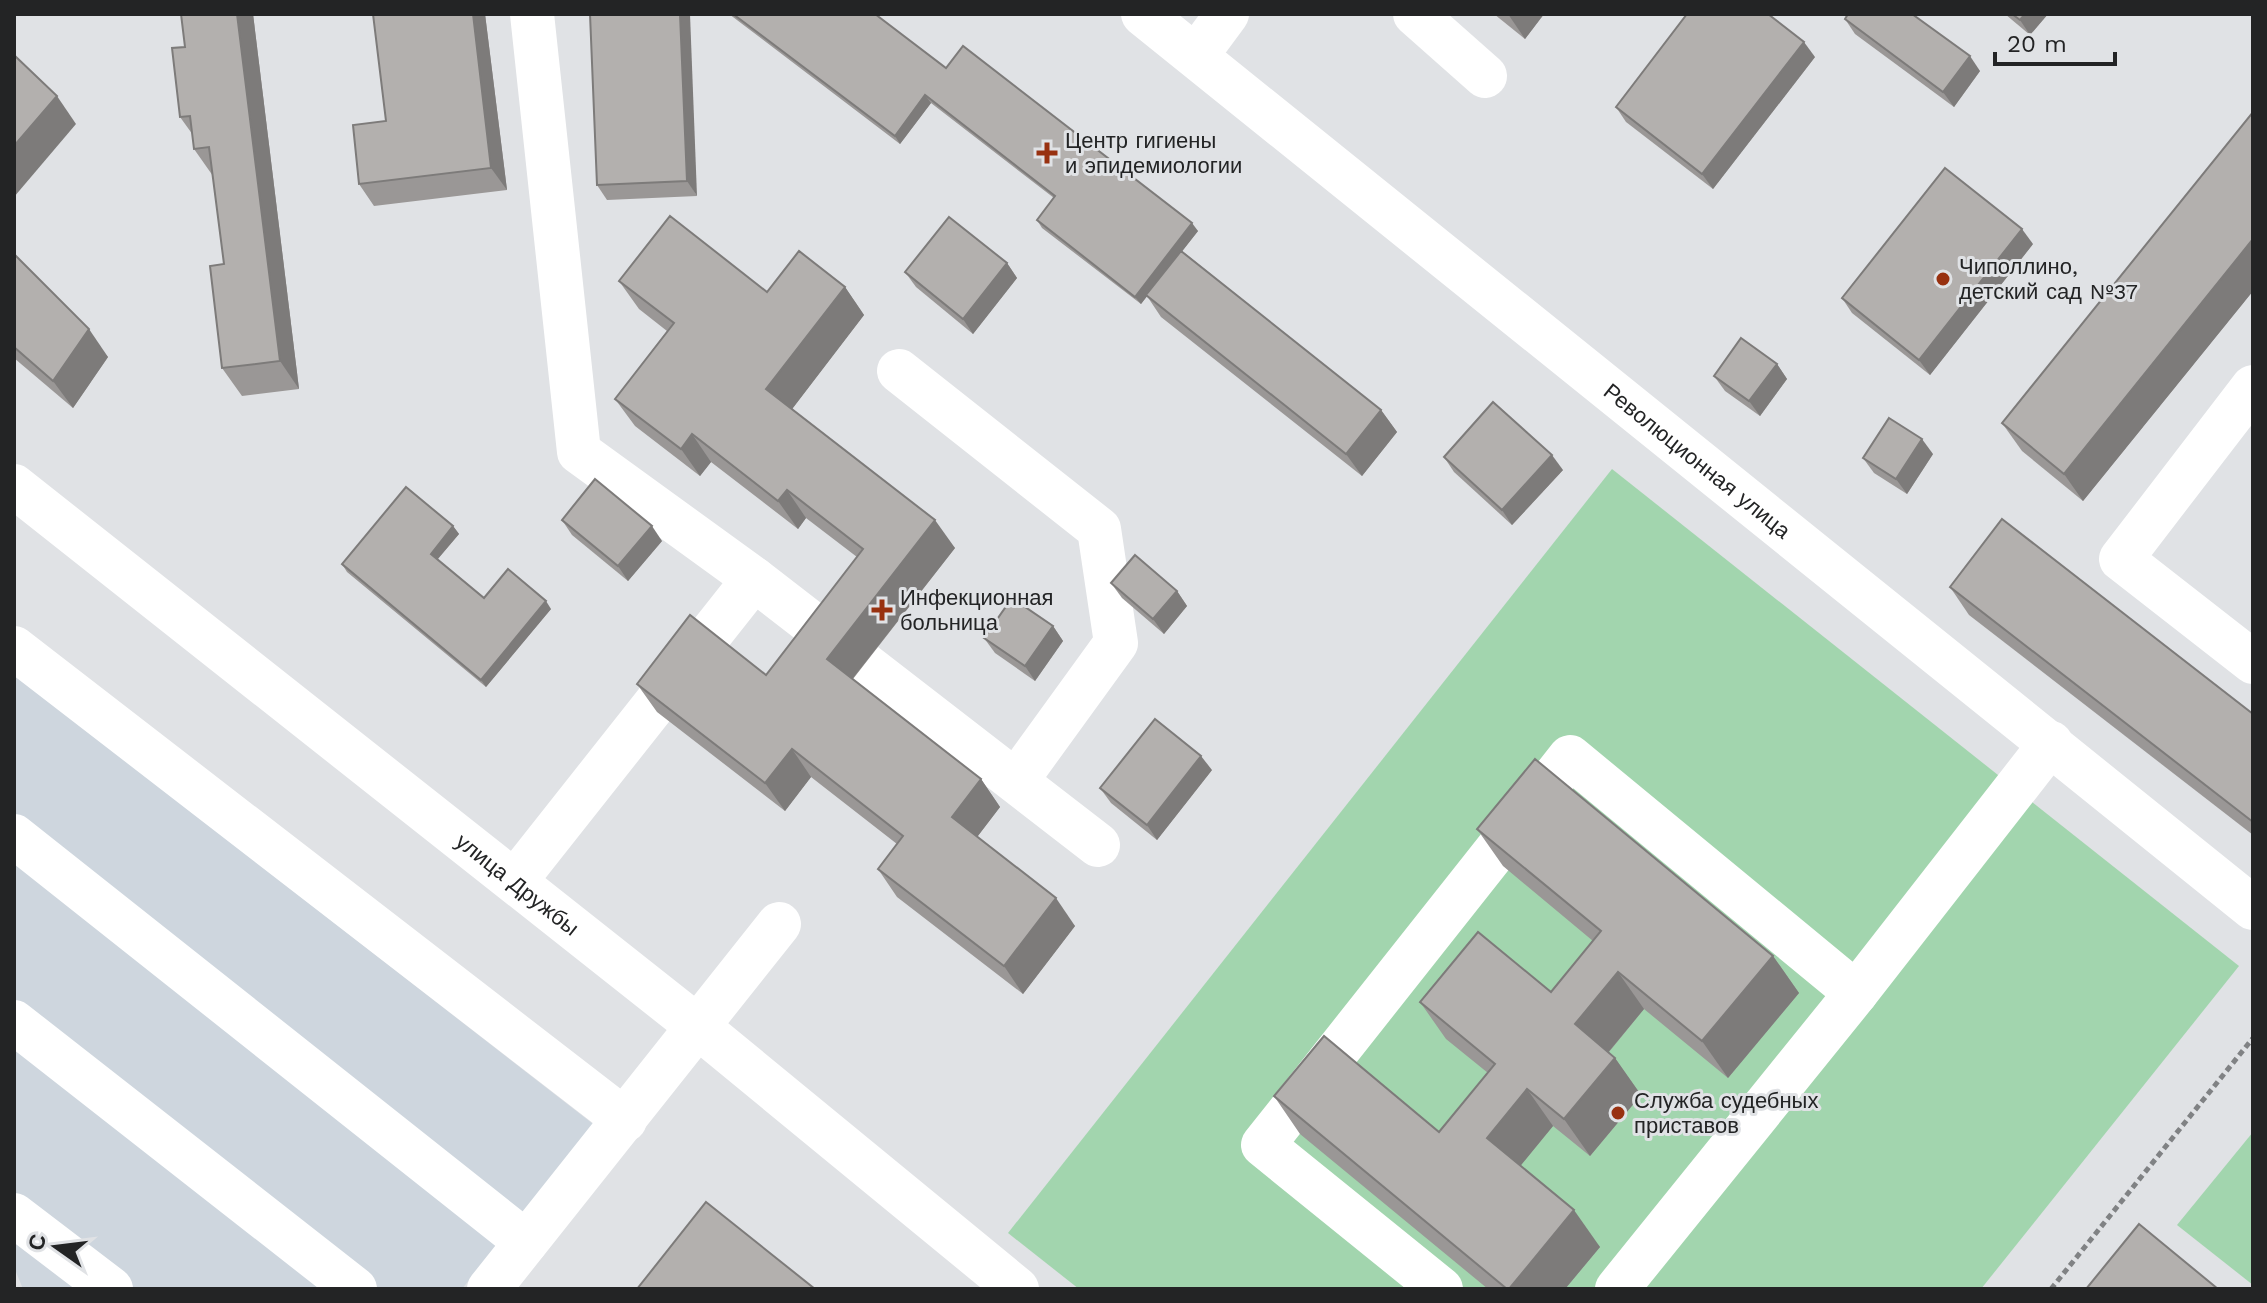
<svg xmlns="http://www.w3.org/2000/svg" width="2267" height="1303" font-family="'Work Sans',sans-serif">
<rect width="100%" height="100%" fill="#e0e2e5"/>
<path fill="#ced6de" d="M 14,674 L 593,1124 L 462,1289 L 23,1289 L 14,1267 Z"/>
<g fill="#a2d5ae">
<path d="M 1612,469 L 2239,966 L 1981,1289 L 1079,1289 L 1008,1233 Z"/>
<path d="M 2253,1132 L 2253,1285 L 2177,1225 Z"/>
</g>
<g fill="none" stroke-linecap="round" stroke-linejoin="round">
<path stroke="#808284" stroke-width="5" stroke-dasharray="6 4" stroke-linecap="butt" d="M 2051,1289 L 2253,1038"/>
<g stroke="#fff" stroke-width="44">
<path d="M 532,14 L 579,452 L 754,579"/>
<path id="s1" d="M 1143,14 L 2253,908"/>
<path d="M 1415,14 L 1485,76"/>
<path d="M 1196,56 L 1227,14"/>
<path d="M 899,371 L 1099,529 L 1116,643 L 1016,781"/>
<path d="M 2253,387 L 2121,559 L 2253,662"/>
<path d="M 14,648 L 625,1120"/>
<path d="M 14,836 L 526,1242"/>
<path d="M 515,881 L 754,579 L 1098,845"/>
<path d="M 14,1022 L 355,1289"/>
<path d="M 14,1215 L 111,1289"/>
<path d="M 489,1289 L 779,924"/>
<path d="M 1441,1289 L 1263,1145 L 1570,757 L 1856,993"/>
<path d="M 1617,1289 L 1856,993 L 2051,743"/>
</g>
<path stroke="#fff" stroke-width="44" id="s2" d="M 14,486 L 697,1026 L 1017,1289"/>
</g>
<g fill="#9a9796">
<path d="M 181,14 L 253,14 L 299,389 L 242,396 L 222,368 L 224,264 L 213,176 L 194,149 L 193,135 L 180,117 L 185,47 Z"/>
<path d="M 373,14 L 485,14 L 507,190 L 374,206 L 359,184 L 386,121 Z"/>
<path d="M 590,14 L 697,196 L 607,200 L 597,185 Z"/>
<path d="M 729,14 L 875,14 L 946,68 L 1198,231 L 1182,251 L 1381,410 L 1397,432 L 1362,476 L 1161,317 L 1147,296 L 1141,304 L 1042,228 L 1037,220 L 1054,198 L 931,103 L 900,144 Z"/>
<path d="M 1494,14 L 1544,14 L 1525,39 Z"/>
<path d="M 2005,14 L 2048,14 L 2030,35 Z"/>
<path d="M 1845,19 L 1980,71 L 1954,107 L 1855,34 Z"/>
<path d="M 1815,57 L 1713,189 L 1626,122 L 1616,107 Z"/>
<path d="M 2253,112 L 2253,291 L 2083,501 L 2022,451 L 2002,423 Z"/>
<path d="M 2033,244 L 1930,375 L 1852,313 L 1842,298 Z"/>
<path d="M 14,254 L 108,357 L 73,408 L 14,358 Z"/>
<path d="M 1007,263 L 1017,278 L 973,334 L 916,287 L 905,272 Z"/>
<path d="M 619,281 L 767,292 L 845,287 L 864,315 L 792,409 L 955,548 L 853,679 L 981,779 L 1000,807 L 977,837 L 1075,926 L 1023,994 L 897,897 L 878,869 L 897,844 L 811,777 L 785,811 L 657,712 L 637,684 L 766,675 L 857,557 L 806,518 L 798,529 L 711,462 L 700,476 L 635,426 L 615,399 L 667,331 L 639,309 Z"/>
<path d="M 1777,364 L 1787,379 L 1760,416 L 1725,391 L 1714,376 Z"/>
<path d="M 1933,454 L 1907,494 L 1874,473 L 1863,458 Z"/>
<path d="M 1444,457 L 1563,470 L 1512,525 L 1454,472 Z"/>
<path d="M 562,520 L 662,541 L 628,581 L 572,535 Z"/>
<path d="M 453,526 L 459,534 L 437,560 L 484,598 L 551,609 L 486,687 L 347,572 L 342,564 Z"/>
<path d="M 1111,583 L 1177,591 L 1187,606 L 1164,634 L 1122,598 Z"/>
<path d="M 1950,587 L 2253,714 L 2253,835 L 1969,615 Z"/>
<path d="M 1053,626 L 1063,641 L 1035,681 L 995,653 L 984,638 Z"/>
<path d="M 1212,770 L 1157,840 L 1111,803 L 1100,788 Z"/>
<path d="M 1477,829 L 1773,956 L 1799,993 L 1728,1078 L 1644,1009 L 1609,1052 L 1615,1058 L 1641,1095 L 1590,1156 L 1553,1126 L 1520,1166 L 1600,1247 L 1565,1289 L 1488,1289 L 1300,1134 L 1274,1096 L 1439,1132 L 1488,1073 L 1446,1039 L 1420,1002 L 1551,992 L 1593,941 L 1503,866 Z"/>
</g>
<g fill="#7d7b7a">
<path d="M 237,14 L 253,14 L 299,389 L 280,361 Z"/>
<path d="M 473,14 L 485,14 L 507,190 L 491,168 Z"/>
<path d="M 680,14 L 690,14 L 697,196 L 687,181 Z"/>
<path d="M 1508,14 L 1544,14 L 1525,39 Z"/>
<path d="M 2025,14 L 2048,14 L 2030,35 L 2020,20 Z"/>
<path d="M 1804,42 L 1815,57 L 1713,189 L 1702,174 Z"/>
<path d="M 1970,56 L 1980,71 L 1954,107 L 1943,92 Z"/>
<path d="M 925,95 L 931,103 L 900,144 L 895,136 Z"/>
<path d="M 57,96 L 76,124 L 14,197 L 14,146 Z"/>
<path d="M 1192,223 L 1198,231 L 1141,304 L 1135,297 Z"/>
<path d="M 2022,229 L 2033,244 L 1930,375 L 1919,360 Z"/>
<path d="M 2253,239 L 2253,291 L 2083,501 L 2064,474 Z"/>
<path d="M 1007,263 L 1017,278 L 973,334 L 963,319 Z"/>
<path d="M 845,287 L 864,315 L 786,417 L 766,389 Z"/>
<path d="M 89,329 L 108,357 L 73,408 L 53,381 Z"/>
<path d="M 1777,364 L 1787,379 L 1760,416 L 1749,401 Z"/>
<path d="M 1381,410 L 1397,432 L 1362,476 L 1346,454 Z"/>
<path d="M 692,434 L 711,462 L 700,476 L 681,449 Z"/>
<path d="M 1922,439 L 1933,454 L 1907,494 L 1896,479 Z"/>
<path d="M 1552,455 L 1563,470 L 1512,525 L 1502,510 Z"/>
<path d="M 787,490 L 806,518 L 798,529 L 778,501 Z"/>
<path d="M 935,520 L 955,548 L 846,687 L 827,659 Z"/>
<path d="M 453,526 L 459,534 L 436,561 L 431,554 Z"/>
<path d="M 652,526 L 662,541 L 628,581 L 618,566 Z"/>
<path d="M 1177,591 L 1187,606 L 1164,634 L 1153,619 Z"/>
<path d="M 546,601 L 551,609 L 486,687 L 481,680 Z"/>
<path d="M 1053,626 L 1063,641 L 1035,681 L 1025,666 Z"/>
<path d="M 792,749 L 811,777 L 785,811 L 765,783 Z"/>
<path d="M 1201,756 L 1212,770 L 1157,840 L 1147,825 Z"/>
<path d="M 981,779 L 1000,807 L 971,845 L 952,817 Z"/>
<path d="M 1056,898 L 1075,926 L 1023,994 L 1004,966 Z"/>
<path d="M 1773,956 L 1799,993 L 1728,1078 L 1702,1041 Z"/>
<path d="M 1618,972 L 1644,1009 L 1601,1061 L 1575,1024 Z"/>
<path d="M 1615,1058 L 1641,1095 L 1590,1156 L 1564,1119 Z"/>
<path d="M 1527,1089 L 1553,1126 L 1513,1175 L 1487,1138 Z"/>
<path d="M 1574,1210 L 1600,1247 L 1565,1289 L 1509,1289 Z"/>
</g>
<g fill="#b3b0ae" stroke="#7d7b7a" stroke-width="2">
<path d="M 181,14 L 237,14 L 280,361 L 222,368 L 210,266 L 224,264 L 209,147 L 194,149 L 190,116 L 180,117 L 172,48 L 185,47 Z"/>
<path d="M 373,14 L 473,14 L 491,168 L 359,184 L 353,125 L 386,121 Z"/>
<path d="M 590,14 L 680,14 L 687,181 L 597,185 Z"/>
<path d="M 733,14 L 875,14 L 946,68 L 963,46 L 1192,223 L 1135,297 L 1037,220 L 1055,196 L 925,95 L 895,136 Z"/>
<path d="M 1687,14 L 1768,14 L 1804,42 L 1702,174 L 1616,107 Z"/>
<path d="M 1848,14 L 1912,14 L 1970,56 L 1943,92 L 1845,19 Z"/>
<path d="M 2012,14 L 2025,14 L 2020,20 Z"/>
<path d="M 14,55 L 57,96 L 14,146 Z"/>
<path d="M 2253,112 L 2253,239 L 2064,474 L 2002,423 Z"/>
<path d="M 1945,168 L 2022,229 L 1919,360 L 1842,298 Z"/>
<path d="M 670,216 L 767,292 L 799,251 L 845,287 L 766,389 L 935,520 L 827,659 L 981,779 L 952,817 L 1056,898 L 1004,966 L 878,869 L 903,836 L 792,749 L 765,783 L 637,684 L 690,615 L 766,675 L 863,549 L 787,490 L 778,501 L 692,434 L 681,449 L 615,399 L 674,323 L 619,281 Z"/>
<path d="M 949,217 L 1007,263 L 963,319 L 905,272 Z"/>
<path d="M 1181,251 L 1381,410 L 1346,454 L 1146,295 Z"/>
<path d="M 14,254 L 89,329 L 53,381 L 14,347 Z"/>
<path d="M 1741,338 L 1777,364 L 1749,401 L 1714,376 Z"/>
<path d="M 1493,402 L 1552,455 L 1502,510 L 1444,457 Z"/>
<path d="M 1889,418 L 1922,439 L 1896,479 L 1863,458 Z"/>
<path d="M 595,479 L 652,526 L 618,566 L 562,520 Z"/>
<path d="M 406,487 L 453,526 L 431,554 L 484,598 L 508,569 L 546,601 L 481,680 L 342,564 Z"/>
<path d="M 2002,519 L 2253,714 L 2253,822 L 1950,587 Z"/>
<path d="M 1135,555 L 1177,591 L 1153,619 L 1111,583 Z"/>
<path d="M 1012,598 L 1053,626 L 1025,666 L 984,638 Z"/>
<path d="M 1155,719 L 1201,756 L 1147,825 L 1100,788 Z"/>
<path d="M 1535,759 L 1773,956 L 1702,1041 L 1618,972 L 1575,1024 L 1615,1058 L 1564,1119 L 1527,1089 L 1487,1138 L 1574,1210 L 1509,1289 L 1507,1289 L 1274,1096 L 1324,1036 L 1439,1132 L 1495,1064 L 1420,1002 L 1478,932 L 1551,992 L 1601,931 L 1477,829 Z"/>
<path d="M 706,1202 L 815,1289 L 637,1289 Z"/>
<path d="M 2139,1224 L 2218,1289 L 2086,1289 Z"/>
</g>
<g fill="#983110" stroke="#e0e2e5" stroke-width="3">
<path d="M1043 141h8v8h8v8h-8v8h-8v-8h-8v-8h8z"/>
<circle cx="1943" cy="279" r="8"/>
<path d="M878 598h8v8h8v8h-8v8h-8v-8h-8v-8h8z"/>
<circle cx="1618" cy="1113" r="8"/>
</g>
<g text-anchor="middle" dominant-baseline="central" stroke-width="6" stroke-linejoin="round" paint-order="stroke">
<g font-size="22" fill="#232425" stroke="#e0e2e5" text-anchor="start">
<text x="1065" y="140">Центр гигиены<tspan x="1065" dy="25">и эпидемиологии</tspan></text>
<text x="1959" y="266">Чиполлино,<tspan x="1959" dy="25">детский сад №37</tspan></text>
<text x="900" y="597">Инфекционная<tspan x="900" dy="25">больница</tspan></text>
<text x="1634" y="1100">Служба судебных<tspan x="1634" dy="25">приставов</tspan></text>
</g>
<g font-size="22" fill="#232425" stroke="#e0e2e5">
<text stroke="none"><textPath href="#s1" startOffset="712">Революционная улица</textPath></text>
<text stroke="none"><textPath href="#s2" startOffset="642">улица Дружбы</textPath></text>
</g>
</g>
<rect width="2267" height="1303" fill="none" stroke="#232425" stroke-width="32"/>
<g transform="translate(56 1247) rotate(284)" stroke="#e0e2e5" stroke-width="6" paint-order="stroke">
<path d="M0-6L14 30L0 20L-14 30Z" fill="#232425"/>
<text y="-12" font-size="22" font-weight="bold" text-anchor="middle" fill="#232425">С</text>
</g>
<path d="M1995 52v12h120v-12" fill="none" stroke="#232425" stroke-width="4"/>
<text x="2007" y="52" font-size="24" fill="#232425" stroke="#e0e2e5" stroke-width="6" paint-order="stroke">20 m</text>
</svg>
